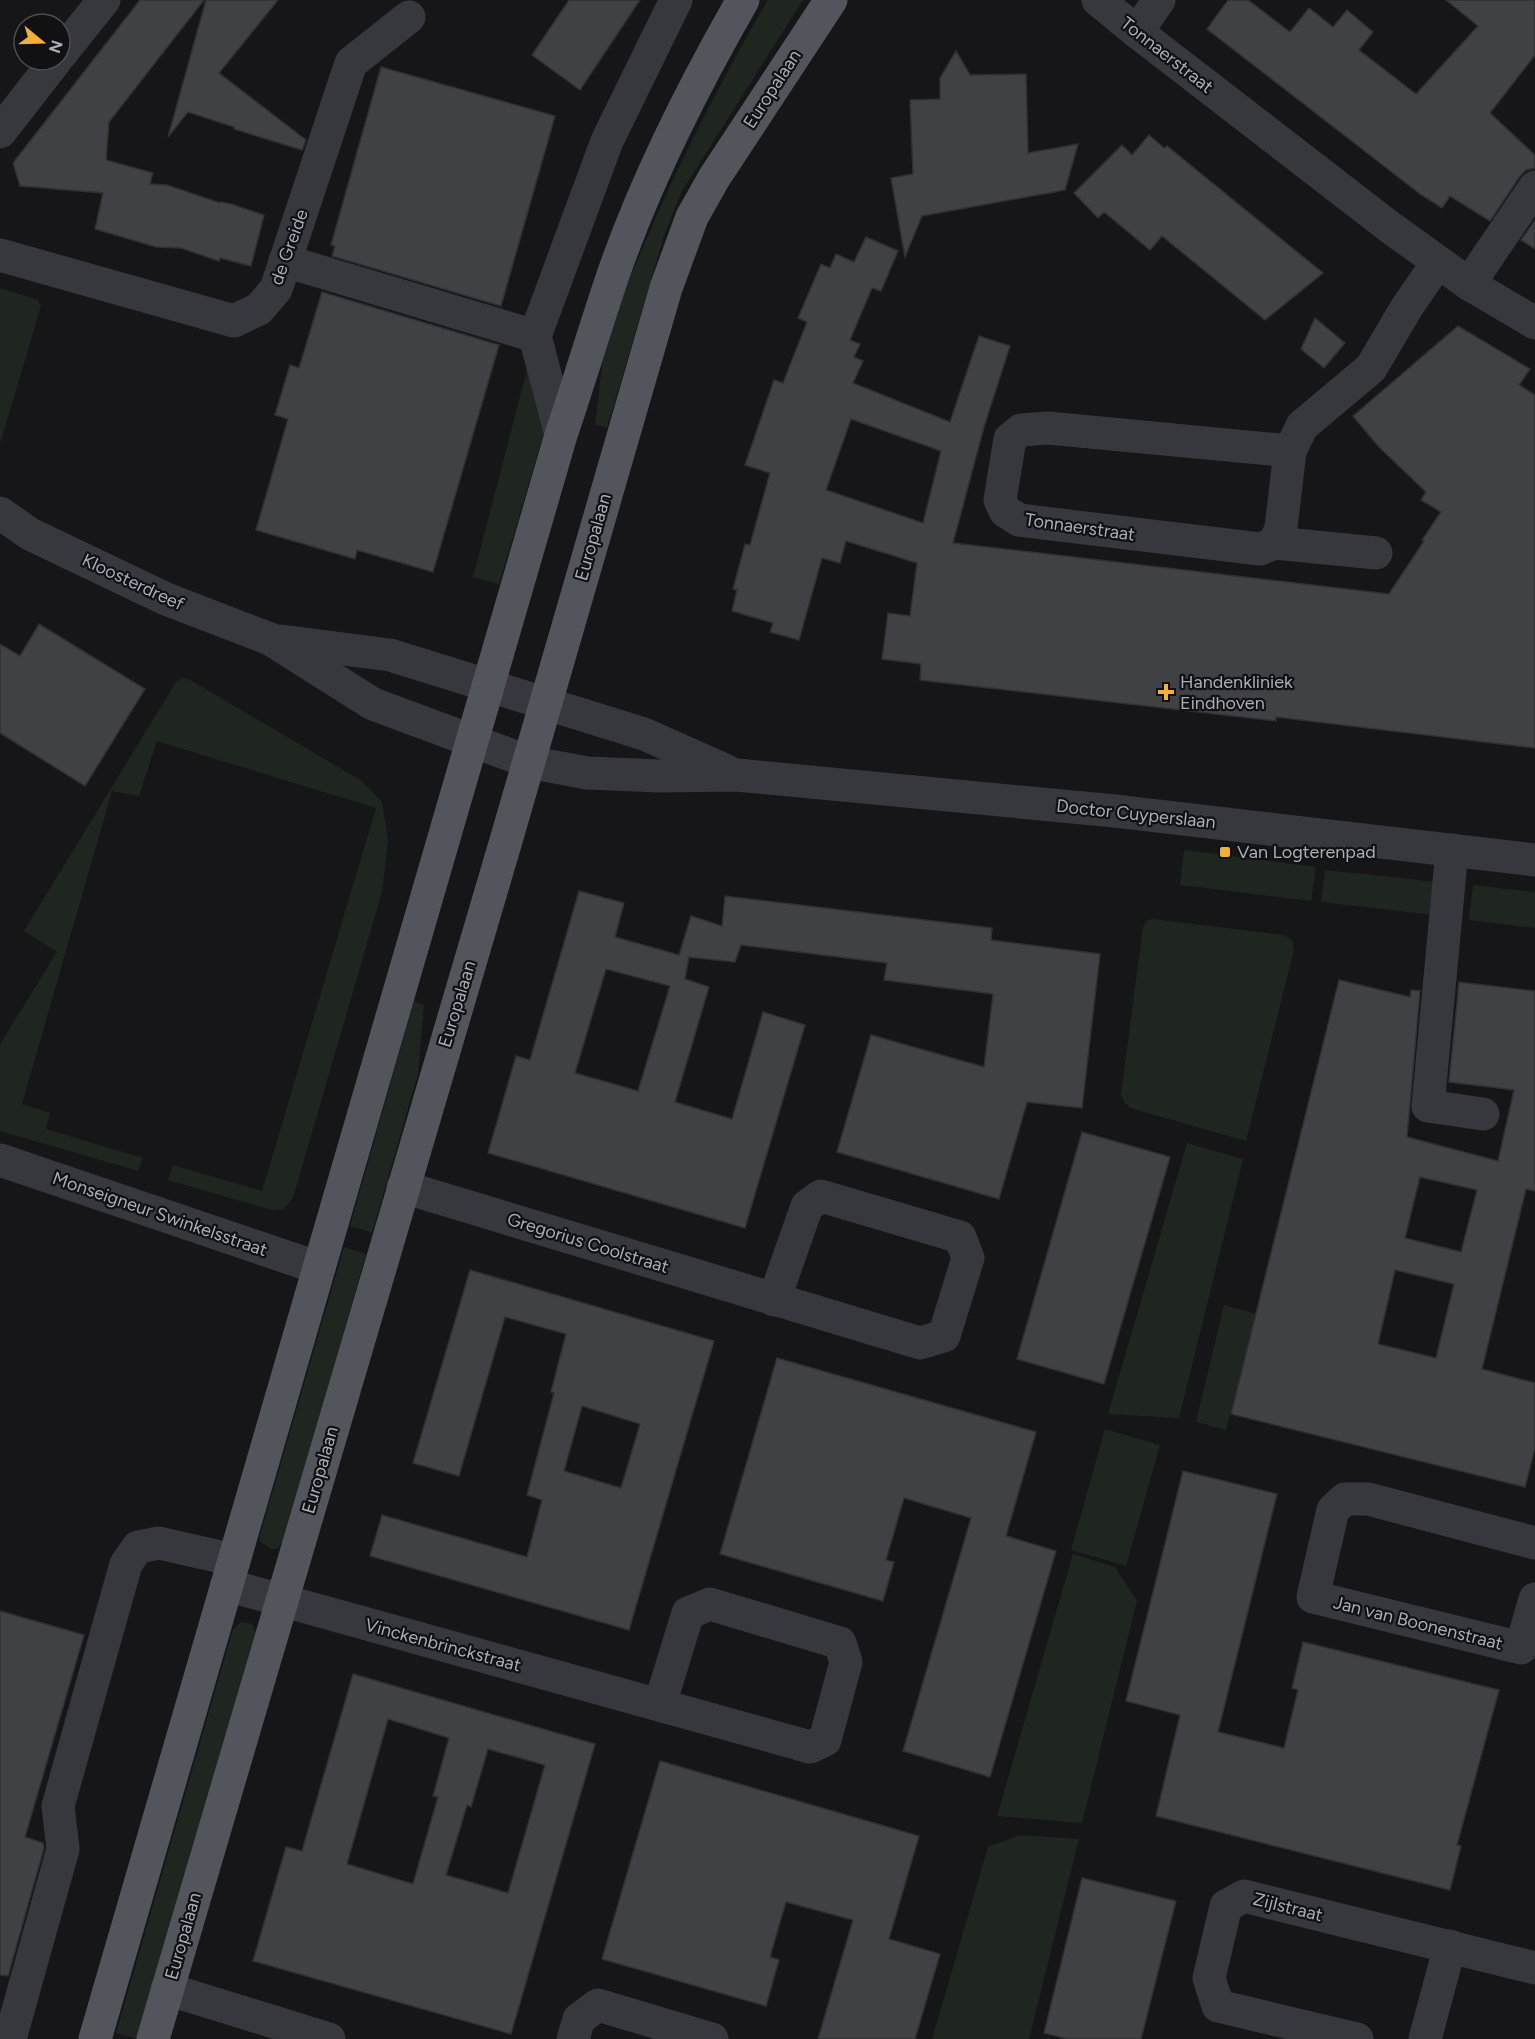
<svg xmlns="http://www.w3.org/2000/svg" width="1535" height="2039" font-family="Figtree,sans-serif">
<rect width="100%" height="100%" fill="#161618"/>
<g fill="#1e261f">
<path d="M 768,0 L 803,0 L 681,193 L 664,236 L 607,428 L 595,424 C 600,395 600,363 609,334 C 622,293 640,254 657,215 C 690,141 727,70 768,0 Z"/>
<path d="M 0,288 L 38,300 L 41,306 L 0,444 Z"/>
<path d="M 527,370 L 544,433 L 499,584 L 473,577 Z"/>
<path d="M 183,678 L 192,681 L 362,781 L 382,802 L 388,840 L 382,892 L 293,1198 L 284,1209 L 272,1210 L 168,1180 L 173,1165 L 262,1191 L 376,808 L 157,741 L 139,796 L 112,791 L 22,1104 L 50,1113 L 46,1129 L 143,1158 L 138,1171 L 0,1131 L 0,1044 L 57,952 L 24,931 L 176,682 Z"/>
<path d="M 1184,850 L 1316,867 L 1311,901 L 1180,885 Z"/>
<path d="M 1325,870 L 1438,882 L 1434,915 L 1321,902 Z"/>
<path d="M 1473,885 L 1535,892 L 1535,928 L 1469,920 Z"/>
<path d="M 1152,919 L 1284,935 L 1292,940 L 1294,950 L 1246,1141 L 1130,1108 L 1124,1102 L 1121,1094 L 1143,927 L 1147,921 Z"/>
<path d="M 414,1001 L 424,1005 L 418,1074 L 372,1233 L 350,1226 Z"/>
<path d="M 1187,1143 L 1243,1159 L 1179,1418 L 1108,1414 Z"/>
<path d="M 344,1247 L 366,1254 L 284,1541 L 276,1549 L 271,1549 L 260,1541 L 260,1535 Z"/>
<path d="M 1224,1305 L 1256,1314 L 1226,1430 L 1196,1422 Z"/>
<path d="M 1105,1429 L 1160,1445 L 1126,1566 L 1071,1550 Z"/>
<path d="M 1073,1554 L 1115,1567 L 1137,1601 L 1082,1823 L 997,1816 Z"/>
<path d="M 241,1622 L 252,1624 L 256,1633 L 138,2039 L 116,2033 L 233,1629 Z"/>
<path d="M 1020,1835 L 1079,1839 L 1029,2039 L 932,2039 L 988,1847 Z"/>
</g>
<g fill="#404145" stroke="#303034" stroke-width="1.5" fill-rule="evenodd">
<path d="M 140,0 L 204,0 L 109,122 L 106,160 L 153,173 L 150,184 L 167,185 L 220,203 L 221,202 L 231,204 L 264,215 L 251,266 L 220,258 L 219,261 L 181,248 L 156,247 L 95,229 L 103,193 L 20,186 L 13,163 Z"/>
<path d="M 206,0 L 278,0 L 219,73 L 306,140 L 302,150 L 234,129 L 234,127 L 188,112 L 168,137 Z"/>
<path d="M 569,0 L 640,0 L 580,90 L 532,55 Z"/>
<path d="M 1228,0 L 1248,0 L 1290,32 L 1309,8 L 1333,27 L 1347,10 L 1373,32 L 1359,50 L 1416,94 L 1478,26 L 1446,0 L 1535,0 L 1535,55 L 1490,113 L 1535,155 L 1535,168 L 1526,170 L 1520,176 L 1490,221 L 1450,196 L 1442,208 L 1420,194 L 1207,29 Z"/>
<path d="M 956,51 L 970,75 L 1026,74 L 1028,153 L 1078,144 L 1065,190 L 922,216 L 905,257 L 891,178 L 913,174 L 910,100 L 940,99 L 940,78 Z"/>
<path d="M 381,67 L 555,116 L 501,306 L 332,256 L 335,246 L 331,245 Z"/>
<path d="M 1149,135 L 1164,148 L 1167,146 L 1323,273 L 1265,320 L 1162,236 L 1150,250 L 1104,212 L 1098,218 L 1074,193 L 1122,145 L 1132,155 Z"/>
<path d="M 1535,220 L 1535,249 L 1521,240 Z"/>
<path d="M 866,237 L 898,251 L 881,291 L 872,288 L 850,340 L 860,344 L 854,357 L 863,361 L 853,383 L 950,422 L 979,336 L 1010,346 L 984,427 L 953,543 L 1389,594 L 1424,541 L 1422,540 L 1441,512 L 1421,500 L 1426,492 L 1379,447 L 1353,416 L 1458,326 L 1530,369 L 1519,385 L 1535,395 L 1535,748 L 1276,717 L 1276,721 L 920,680 L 921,664 L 882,659 L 888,613 L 910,616 L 917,563 L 846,541 L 840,563 L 822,558 L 799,640 L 770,632 L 773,623 L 732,611 L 737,590 L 733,589 L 745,544 L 750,545 L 770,473 L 745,465 L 774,380 L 783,383 L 807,322 L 798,318 L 821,264 L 830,268 L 836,254 L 854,262 ZM 851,419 L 941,451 L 923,523 L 826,490 Z"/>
<path d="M 322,292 L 499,345 L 433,572 L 357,550 L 355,559 L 256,530 L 288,419 L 275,415 L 290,365 L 299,368 Z"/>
<path d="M 1315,318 L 1345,343 L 1324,368 L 1301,349 Z"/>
<path d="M 39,624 L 145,689 L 85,786 L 0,733 L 0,644 L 20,656 Z"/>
<path d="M 579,891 L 624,903 L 615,937 L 679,955 L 691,916 L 722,926 L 725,896 L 992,928 L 991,940 L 1100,954 L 1082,1108 L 1027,1102 L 999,1199 L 837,1152 L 871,1035 L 984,1067 L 993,994 L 884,980 L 887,963 L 741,945 L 735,962 L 687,957 L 689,957 L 685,979 L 709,987 L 675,1102 L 732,1119 L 763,1012 L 805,1025 L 745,1228 L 488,1153 L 516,1056 L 530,1060 ZM 606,969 L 670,986 L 638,1091 L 575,1073 Z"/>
<path d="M 1339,980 L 1410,997 L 1411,990 L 1420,991 L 1407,1137 L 1498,1161 L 1514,1090 L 1449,1082 L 1459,982 L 1535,991 L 1535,1191 L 1526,1189 L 1482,1369 L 1535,1383 L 1535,1448 L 1525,1487 L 1231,1414 ZM 1420,1177 L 1477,1190 L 1461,1252 L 1405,1238 ZM 1395,1270 L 1454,1284 L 1436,1358 L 1378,1344 Z"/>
<path d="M 1082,1132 L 1170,1157 L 1104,1384 L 1017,1359 Z"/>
<path d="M 470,1270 L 714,1341 L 629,1630 L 370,1556 L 382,1515 L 527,1557 L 542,1500 L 527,1495 L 554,1393 L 551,1392 L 566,1334 L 505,1317 L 459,1476 L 413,1463 ZM 582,1406 L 640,1424 L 621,1488 L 564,1471 Z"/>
<path d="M 777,1358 L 1036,1432 L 1006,1536 L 1056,1551 L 990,1777 L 903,1751 L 971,1518 L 904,1498 L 886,1560 L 894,1562 L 883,1601 L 720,1554 Z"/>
<path d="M 1183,1471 L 1277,1494 L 1218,1732 L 1284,1748 L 1298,1690 L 1292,1688 L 1303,1642 L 1499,1690 L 1457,1845 L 1461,1846 L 1450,1890 L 1156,1816 L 1180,1715 L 1126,1701 Z"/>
<path d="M 0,1611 L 84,1635 L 25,1837 L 43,1843 L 44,1848 L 8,1976 L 0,1975 Z"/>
<path d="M 353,1674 L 595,1744 L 511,2034 L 253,1961 L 286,1847 L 302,1851 ZM 388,1719 L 449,1738 L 433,1796 L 438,1797 L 413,1884 L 347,1864 ZM 488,1749 L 545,1765 L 508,1893 L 446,1875 L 467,1805 L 471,1807 Z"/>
<path d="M 660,1761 L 919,1836 L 889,1939 L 940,1954 L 915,2039 L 818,2039 L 853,1920 L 786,1902 L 770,1957 L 779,1960 L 766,2006 L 602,1959 Z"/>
<path d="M 1082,1878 L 1176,1901 L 1141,2039 L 1067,2039 L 1044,2033 Z"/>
</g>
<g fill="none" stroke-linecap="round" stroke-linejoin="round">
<g stroke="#37383d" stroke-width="33">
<path d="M 1098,0 L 1137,32 L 1391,228 L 1469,284 L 1535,323"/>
<path d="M 1137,32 L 1159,0"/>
<path d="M 60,55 L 104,0"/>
<path d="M 0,132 L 56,60"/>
<path d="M 0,255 L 234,321 L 259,309 L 276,289 L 351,63 L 409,17"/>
<path d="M 285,261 L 535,336"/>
<path d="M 1469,284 L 1535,187"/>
<path d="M 561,435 L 535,336 L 607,141 L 676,0"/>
<path d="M 1290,451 L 1048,428 L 1021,430 L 1010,439 L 1000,500 L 1005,511 L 1019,520 L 1260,549 L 1275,543 L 1281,528 L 1290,451 L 1302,426 L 1371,368 L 1407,307 L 1438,262"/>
<path d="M 0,513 L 30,534 L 166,599 L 270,639 L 373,704 L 529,762 L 587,773 L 660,776 L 737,775 L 1115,811 L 1535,860"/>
<path d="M 1275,543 L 1376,553"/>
<path d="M 281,641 L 390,655 L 644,734 L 727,771"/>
<path d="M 1452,850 L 1428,1106 L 1483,1114"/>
<path d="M 0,1160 L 319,1268"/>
<path d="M 403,1187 L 920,1343 L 944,1336 L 968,1258 L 960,1237 L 821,1196 L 807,1206 L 774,1300"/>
<path d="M 1535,1543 L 1368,1499 L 1345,1499 L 1333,1510 L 1313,1597 L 1521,1648 L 1535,1599"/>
<path d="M 227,1585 L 810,1747 L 825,1740 L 846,1662 L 840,1643 L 710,1604 L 688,1613 L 660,1704"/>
<path d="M 167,1989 L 329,2039"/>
<path d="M 10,2039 L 63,1849 L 58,1806 L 126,1564 L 138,1547 L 159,1543 L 234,1560"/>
<path d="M 573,2039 L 579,2019 L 598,2005 L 712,2039"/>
<path d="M 1357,2039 L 1218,2006 L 1209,1978 L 1226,1906 L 1244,1896 L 1535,1968"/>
<path d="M 1425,2039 L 1450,1946"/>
</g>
<g stroke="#53555c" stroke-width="33">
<path d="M 95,2039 L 561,435 C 579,382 595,328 613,275 C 646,180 693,87 743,0"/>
<path d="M 153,2039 L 505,844 L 666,288 L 692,217 L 714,178 L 831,0"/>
</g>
</g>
<g fill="#f2b134" stroke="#111113" stroke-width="2">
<path d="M1163 683h6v6h6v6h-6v6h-6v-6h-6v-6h6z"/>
<rect x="1219" y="846" width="12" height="12" rx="3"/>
</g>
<g text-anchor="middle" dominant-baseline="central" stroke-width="4.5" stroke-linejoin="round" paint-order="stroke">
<g font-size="18" fill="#a8adb8" stroke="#111113">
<text transform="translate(1167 55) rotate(38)">Tonnaerstraat</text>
<text transform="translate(772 89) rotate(-57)">Europalaan</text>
<text transform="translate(289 247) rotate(-70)">de Greide</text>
<text transform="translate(1080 527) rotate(8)">Tonnaerstraat</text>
<text transform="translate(593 537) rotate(-74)">Europalaan</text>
<text transform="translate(133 582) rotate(25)">Kloosterdreef</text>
<text transform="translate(1136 814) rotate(6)">Doctor Cuyperslaan</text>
<text transform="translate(457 1004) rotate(-73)">Europalaan</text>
<text transform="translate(160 1214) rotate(19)">Monseigneur Swinkelsstraat</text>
<text transform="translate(588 1243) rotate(17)">Gregorius Coolstraat</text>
<text transform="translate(320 1470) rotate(-74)">Europalaan</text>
<text transform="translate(1418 1623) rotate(14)">Jan van Boonenstraat</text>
<text transform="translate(443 1645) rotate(15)">Vinckenbrinckstraat</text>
<text transform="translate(1288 1907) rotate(14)">Zijlstraat</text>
<text transform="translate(183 1936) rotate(-74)">Europalaan</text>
</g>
<g font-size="18" fill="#a8adb8" stroke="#111113" text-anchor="start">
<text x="1180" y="682">Handenkliniek<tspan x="1180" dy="21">Eindhoven</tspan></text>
<text x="1237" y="852">Van Logterenpad</text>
</g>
</g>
<g transform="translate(42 42) rotate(109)"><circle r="28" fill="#111113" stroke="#4d4f55" stroke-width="1.5"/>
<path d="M0-4.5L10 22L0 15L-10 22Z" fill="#f2b134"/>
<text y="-9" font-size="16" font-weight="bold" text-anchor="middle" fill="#a8adb8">N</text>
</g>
</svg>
